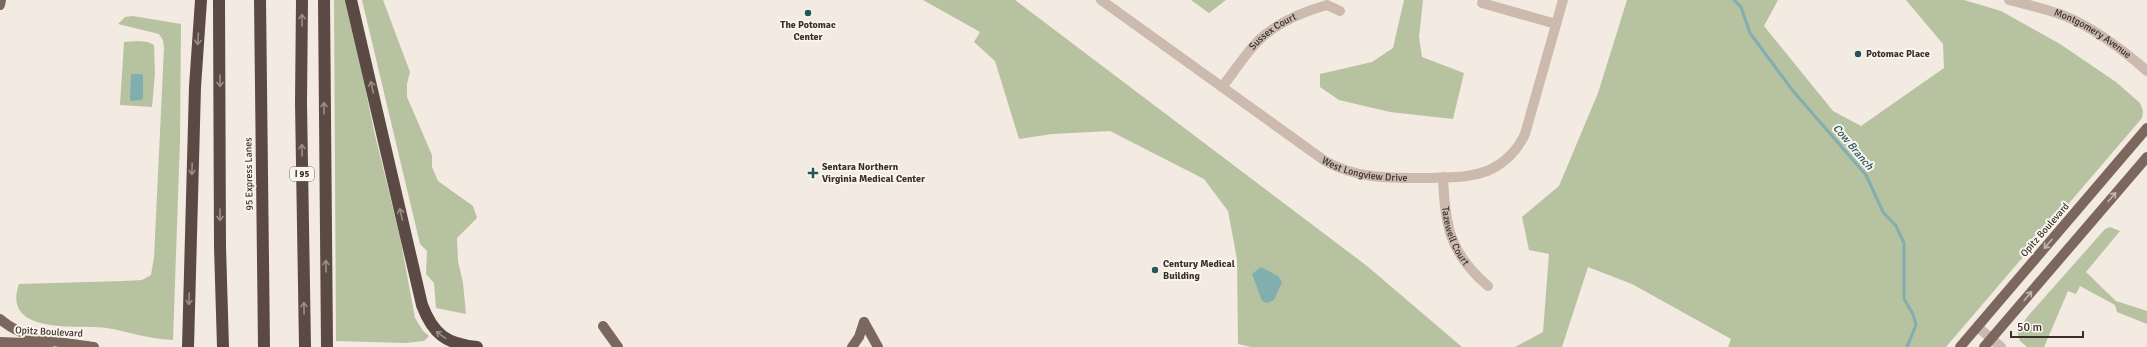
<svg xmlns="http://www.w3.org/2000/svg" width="2147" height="347" font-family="Signika,sans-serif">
<rect width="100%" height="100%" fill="#f3eae1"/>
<g fill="#b7c2a1">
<path d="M 334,0 L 347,0 L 374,131 L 400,237 L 415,318 L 423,331 L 429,336 L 424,341 L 405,343 L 336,341 Z"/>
<path d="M 362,0 L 383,0 L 410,72 L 407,84 L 407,97 L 432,155 L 432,167 L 438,181 L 473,206 L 477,218 L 457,238 L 458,261 L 463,283 L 466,314 L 436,308 L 434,283 L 426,274 L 427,251 L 420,244 Z"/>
<path d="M 923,0 L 1015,0 L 1367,266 L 1462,347 L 1251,347 L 1238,344 L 1237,259 L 1228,211 L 1204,179 L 1110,131 L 1052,134 L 1019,139 L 995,61 L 974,42 L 980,32 Z"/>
<path d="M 1191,0 L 1226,0 L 1209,13 Z"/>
<path d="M 1404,0 L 1423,0 L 1419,37 L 1422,57 L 1464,73 L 1453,119 L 1390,112 L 1339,100 L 1320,87 L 1320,74 L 1372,62 L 1393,48 Z"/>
<path d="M 1627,0 L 1778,0 L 1764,26 L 1833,111 L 1861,126 L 1944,68 L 1943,44 L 1906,0 L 1964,0 L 2001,11 L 2060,44 L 2116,82 L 2140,103 L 2143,111 L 2142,118 L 1946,347 L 1728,347 L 1731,339 L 1632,284 L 1588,267 L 1562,347 L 1515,347 L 1543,332 L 1549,254 L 1529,250 L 1522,217 L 1559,186 L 1598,93 Z"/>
<path d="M 133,16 L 181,24 L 180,140 L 173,340 C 148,339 130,332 107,328 C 85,324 0,337 19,284 L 123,281 L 142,280 L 151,275 L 154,258 L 164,48 L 163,40 L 159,34 L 118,24 L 125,17 Z"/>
<path d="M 138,41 L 148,42 L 154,45 L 155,73 L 152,107 L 120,105 L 124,42 Z"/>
<path d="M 2110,227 L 2120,231 L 2086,272 L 2116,301 L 2147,311 L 2147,324 L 2117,312 L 2115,305 L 2080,286 L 2076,294 L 2068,291 L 2044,347 L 2027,347 L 2020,341 L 2017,331 L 2028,316 L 2105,229 Z"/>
</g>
<g fill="#81aeaf">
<path d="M 131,74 L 142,74 L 143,76 L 143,98 L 141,100 L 131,101 L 130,98 Z"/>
<path d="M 1261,267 L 1278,276 L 1282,282 L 1274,300 L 1267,303 L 1262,301 L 1252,274 Z"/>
</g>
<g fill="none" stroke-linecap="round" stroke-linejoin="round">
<path stroke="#81aeaf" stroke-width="3" d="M 1734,0 L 1741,7 L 1750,33 L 1793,91 L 1866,175 L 1883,212 L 1896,226 L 1904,243 L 1904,299 L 1913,314 L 1916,325 L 1907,347"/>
<g stroke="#cbbaad" stroke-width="10">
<path id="s1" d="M 1101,0 L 1325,161 C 1359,180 1394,178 1432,178 C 1451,177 1469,178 1487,171 C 1504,164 1518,150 1525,134 L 1563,0"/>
<path id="s2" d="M 2009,0 C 2028,5 2047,9 2065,16 C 2096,29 2122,49 2147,71"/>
<path d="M 1482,3 L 1556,24"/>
<path id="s3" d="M 1222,87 C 1234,72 1245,54 1259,40 C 1278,22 1302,12 1327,5 L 1340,11"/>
<path id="s4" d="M 1443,177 C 1445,225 1449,253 1488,286"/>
<path d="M 1978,327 L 2001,347"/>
</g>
<g stroke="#7b675d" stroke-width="10">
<path d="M 0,5 L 1,0"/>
<path d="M 0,319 C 25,341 62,342 94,347"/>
<path d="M 864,322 L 878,347"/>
<path d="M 603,326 L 618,347"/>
<path d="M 0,342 L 49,344"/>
<path d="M 852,347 L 859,337 L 864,322"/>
<path d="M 1960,347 L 2147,128"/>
<path d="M 1984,347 L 2147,157"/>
</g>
<g stroke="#5a4a43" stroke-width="12">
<path d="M 219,0 L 220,247 L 223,347"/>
<path d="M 260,0 L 264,347"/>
<path d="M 302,0 L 301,103 L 305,347"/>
<path d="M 324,0 L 327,347"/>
<path d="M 351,0 L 422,305 C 433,334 446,344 477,347"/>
<path d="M 188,347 L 195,87 L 201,0"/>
</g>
</g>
<defs><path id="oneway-shaft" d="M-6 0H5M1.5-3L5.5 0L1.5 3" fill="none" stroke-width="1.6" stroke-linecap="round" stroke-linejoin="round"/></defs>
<g stroke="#9a8e87">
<use href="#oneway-shaft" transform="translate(302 20) rotate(-90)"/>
<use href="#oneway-shaft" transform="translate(198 39) rotate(94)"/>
<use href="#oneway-shaft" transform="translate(220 81) rotate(90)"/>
<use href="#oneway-shaft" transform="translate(372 87) rotate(-103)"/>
<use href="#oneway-shaft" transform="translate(324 108) rotate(-90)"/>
<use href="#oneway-shaft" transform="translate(302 150) rotate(-91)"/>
<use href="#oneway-shaft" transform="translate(192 169) rotate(92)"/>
<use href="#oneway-shaft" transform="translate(401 214) rotate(-103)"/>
<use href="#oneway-shaft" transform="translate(220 215) rotate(90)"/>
<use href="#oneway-shaft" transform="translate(326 266) rotate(-91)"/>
<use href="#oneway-shaft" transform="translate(189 299) rotate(92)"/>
<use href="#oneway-shaft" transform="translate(304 308) rotate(-91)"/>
<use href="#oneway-shaft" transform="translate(441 335) rotate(-144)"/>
</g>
<g stroke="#c1b5ad">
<use href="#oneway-shaft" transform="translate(2112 197) rotate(-49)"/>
<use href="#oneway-shaft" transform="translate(2048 244) rotate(131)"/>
<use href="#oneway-shaft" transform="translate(2028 296) rotate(-50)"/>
</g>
<g fill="#22575a" stroke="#faf4ee" stroke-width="1.5">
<circle cx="808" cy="13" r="4"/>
<circle cx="1858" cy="54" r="4"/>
<path d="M811 167h4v4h4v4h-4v4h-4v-4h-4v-4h4z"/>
<circle cx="1155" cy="270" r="4"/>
</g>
<g text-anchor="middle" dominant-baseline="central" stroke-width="4" stroke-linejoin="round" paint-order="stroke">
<rect fill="#faf4ee" stroke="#746b66" stroke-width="1" x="290" y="167" width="24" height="14" rx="3"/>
<g font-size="9" font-weight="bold" fill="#3a302b">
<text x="302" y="174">I 95</text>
</g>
<g font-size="10" font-weight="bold" fill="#3a302b" stroke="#faf4ee" text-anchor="start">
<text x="808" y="25" text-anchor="middle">The Potomac<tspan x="808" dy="12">Center</tspan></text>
<text x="1866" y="54">Potomac Place</text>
<text x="822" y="167">Sentara Northern<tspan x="822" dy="12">Virginia Medical Center</tspan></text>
<text x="1163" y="264">Century Medical<tspan x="1163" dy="12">Building</tspan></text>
</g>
<g font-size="10" fill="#3a302b" stroke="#faf4ee">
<text stroke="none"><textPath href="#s3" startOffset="76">Sussex Court</textPath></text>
<text stroke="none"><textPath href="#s2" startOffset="91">Montgomery Avenue</textPath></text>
<text stroke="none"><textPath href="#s1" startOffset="317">West Longview Drive</textPath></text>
<text transform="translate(249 174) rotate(-91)">95 Express Lanes</text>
<text transform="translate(2045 230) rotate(-49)">Opitz Boulevard</text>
<text stroke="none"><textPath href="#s4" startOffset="61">Tazewell Court</textPath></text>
<text transform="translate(49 332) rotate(3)">Opitz Boulevard</text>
</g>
<g font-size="11" font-style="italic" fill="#22575a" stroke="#faf4ee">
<text transform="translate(1853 147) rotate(50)">Cow Branch</text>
</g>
</g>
<path d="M2011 331v6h72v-6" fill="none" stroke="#3a302b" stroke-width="2"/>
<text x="2017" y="331" font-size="12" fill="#3a302b" stroke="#faf4ee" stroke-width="3" paint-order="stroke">50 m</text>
</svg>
